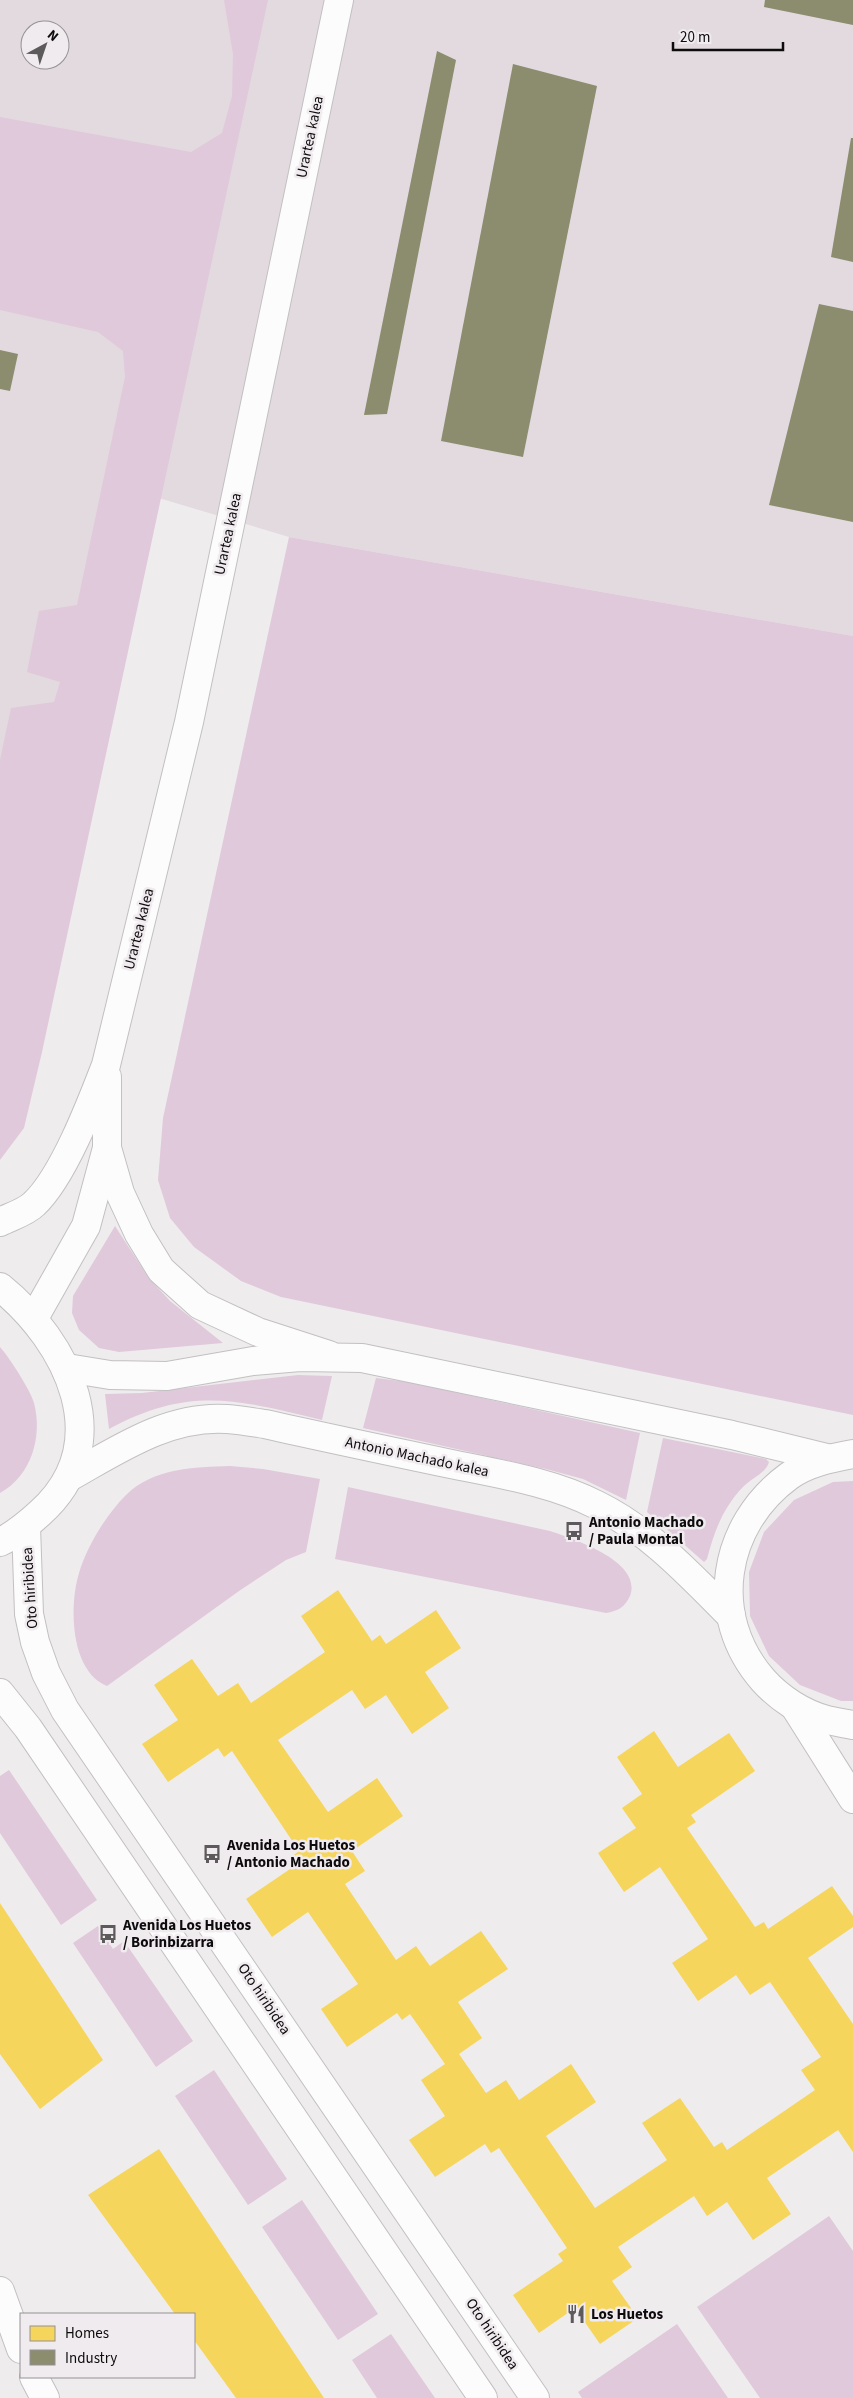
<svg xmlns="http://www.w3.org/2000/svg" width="853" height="2398" font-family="'Source Sans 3',sans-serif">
<rect width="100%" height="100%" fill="#efecee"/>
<path fill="#e2dadf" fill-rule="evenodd" d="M 0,0 L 853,0 L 853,636 L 289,537 L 122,487 L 0,1058 ZM 30,30 L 60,30 L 60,60 L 30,60 Z"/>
<g fill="#e0c9da">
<path d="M 224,0 L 268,0 L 42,1052 L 24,1128 L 0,1160 L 0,760 L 11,708 L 54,702 L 60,682 L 27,672 L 39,611 L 77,605 L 125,377 L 123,351 L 98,332 L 0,310 L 0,117 L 191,152 L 222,133 L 232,96 L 233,54 Z"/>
<path d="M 289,537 L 853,636 L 853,1415 L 281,1297 L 241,1281 L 194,1247 L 170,1218 L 158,1180 L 163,1118 Z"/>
<path d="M 115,1226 L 148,1277 L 170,1301 L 223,1343 L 119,1352 L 99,1348 L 79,1330 L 72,1313 L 73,1296 Z"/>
<path d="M 0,1347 C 9,1357 31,1391 34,1403 C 43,1437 31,1476 0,1493 Z"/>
<path d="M 298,1375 L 332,1376 L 322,1420 C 238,1400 190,1385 109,1429 L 105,1394 L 142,1393 Z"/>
<path d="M 376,1378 L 409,1382 L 640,1433 L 626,1500 L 583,1479 L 546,1469 L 363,1428 Z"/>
<path d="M 663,1438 L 766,1459 L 769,1462 C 766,1473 752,1478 744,1486 C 723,1507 714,1532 707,1559 L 704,1562 L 647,1512 Z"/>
<path d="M 230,1466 L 263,1469 L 320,1479 L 306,1552 L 286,1560 L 239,1591 L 107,1686 C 70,1671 69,1606 79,1573 C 87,1546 106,1515 126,1495 C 153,1468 195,1467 230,1466 Z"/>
<path d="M 853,1481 L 853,1701 L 841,1701 L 800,1685 L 769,1656 L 750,1616 L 749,1572 L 764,1532 L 794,1500 L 833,1482 Z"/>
<path d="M 348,1487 L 550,1531 C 573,1539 643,1561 630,1596 C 625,1607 618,1611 606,1613 L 335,1559 Z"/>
<path d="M 9,1770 L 97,1900 L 61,1925 L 0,1833 L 0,1776 Z"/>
<path d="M 98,1926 L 113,1949 L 124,1941 L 193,2041 L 156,2067 L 73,1943 Z"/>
<path d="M 214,2070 L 287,2179 L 248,2205 L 175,2096 Z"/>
<path d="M 302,2200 L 378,2314 L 338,2340 L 262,2227 Z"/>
<path d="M 829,2216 L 853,2251 L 853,2398 L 760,2398 L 697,2307 Z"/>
<path d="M 677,2324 L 728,2398 L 582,2398 L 578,2392 Z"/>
<path d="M 391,2334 L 435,2398 L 377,2398 L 352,2360 Z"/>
</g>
<g fill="#f6d55c">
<path d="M 338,1590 L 372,1641 L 380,1635 L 386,1644 L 436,1610 L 461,1648 L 425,1672 L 449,1708 L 412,1734 L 386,1695 L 365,1709 L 352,1690 L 278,1740 L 328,1812 L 377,1778 L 403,1816 L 352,1851 L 365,1871 L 345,1884 L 396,1960 L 416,1946 L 430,1966 L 481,1931 L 508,1969 L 458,2002 L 482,2038 L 459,2054 L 486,2093 L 506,2080 L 519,2100 L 571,2064 L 596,2102 L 546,2136 L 595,2208 L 667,2160 L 642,2123 L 680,2098 L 714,2147 L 722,2142 L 727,2150 L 815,2090 L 801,2070 L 821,2057 L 770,1982 L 750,1995 L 736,1975 L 698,2001 L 672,1963 L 708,1939 L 660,1867 L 624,1892 L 598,1853 L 636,1828 L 622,1808 L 642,1794 L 617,1757 L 654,1731 L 678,1767 L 729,1733 L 755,1771 L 691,1815 L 696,1822 L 687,1828 L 755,1927 L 764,1922 L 768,1929 L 832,1886 L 853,1916 L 853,1927 L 808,1958 L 853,2024 L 853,2152 L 838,2130 L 767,2178 L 791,2214 L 753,2240 L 727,2202 L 707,2216 L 694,2196 L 618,2247 L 632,2267 L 612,2281 L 638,2318 L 600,2344 L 575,2308 L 539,2333 L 513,2295 L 563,2261 L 558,2254 L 567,2248 L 499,2148 L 491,2153 L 485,2144 L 435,2177 L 409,2140 L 445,2116 L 421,2080 L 445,2064 L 410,2014 L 402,2020 L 397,2013 L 347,2047 L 321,2009 L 358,1984 L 308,1912 L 272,1937 L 246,1899 L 296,1865 L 291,1857 L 299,1851 L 232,1751 L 224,1757 L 218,1748 L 168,1782 L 142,1744 L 178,1720 L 154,1685 L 192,1659 L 218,1696 L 238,1683 L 251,1703 L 325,1652 L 301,1616 Z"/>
<path d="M 0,1903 L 103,2060 L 40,2109 L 0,2054 Z"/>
<path d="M 159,2149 L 324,2398 L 236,2398 L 194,2340 L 194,2314 L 175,2314 L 88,2195 Z"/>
</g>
<g fill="#8c8c6e">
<path d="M 765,0 L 853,0 L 853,25 L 764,7 Z"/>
<path d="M 437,51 L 456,60 L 387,414 L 364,415 Z"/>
<path d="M 513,64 L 597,86 L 523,457 L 441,441 Z"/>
<path d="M 851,138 L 853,138 L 853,262 L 831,257 Z"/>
<path d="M 819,304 L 853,311 L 853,522 L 769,505 Z"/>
<path d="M 0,350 L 18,354 L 10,391 L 0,389 Z"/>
</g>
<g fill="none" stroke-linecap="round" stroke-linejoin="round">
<g stroke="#c2c0c1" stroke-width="30">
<g id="minor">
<path d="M 107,1148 L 120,1193 L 139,1234 L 161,1270 L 200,1305 L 258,1332 L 329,1355"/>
<path d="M 0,1222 C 10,1217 26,1212 34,1204 C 63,1177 91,1104 106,1065 L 189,722 L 339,0"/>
<path d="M 34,1318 L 86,1226 L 107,1148 L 107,1077"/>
<path d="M 795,1707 L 853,1799"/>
<path d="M 0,2291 L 21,2349"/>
<path d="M 34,2377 L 45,2398"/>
</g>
</g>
<g stroke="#c2c0c1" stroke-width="30">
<g id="major">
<path d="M 0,1287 C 68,1342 118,1443 40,1513 C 28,1524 15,1535 0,1542"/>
<path d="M 67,1368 L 110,1375 L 167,1376 L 253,1361 L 300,1357 L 362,1358 L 732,1435 L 827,1458"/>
<path d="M 853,1454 C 831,1458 807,1463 789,1476 C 722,1525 707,1616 763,1680 C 779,1698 803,1714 827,1720 C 835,1722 844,1723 853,1725"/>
<path d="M 71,1476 C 119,1449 169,1415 227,1419 C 240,1420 252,1422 265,1424 C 327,1438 389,1451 451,1464 C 500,1474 552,1482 597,1505 C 650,1531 690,1575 731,1616"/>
<path d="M 26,1526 L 29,1614 L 35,1642 L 46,1673 L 65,1710 L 535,2398"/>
<path d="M 0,1693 L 28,1728 L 483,2398"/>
</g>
</g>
<use href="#minor" stroke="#fdfcfc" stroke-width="28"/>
<use href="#major" stroke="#fdfcfc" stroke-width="28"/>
</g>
<defs>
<g id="bus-bare" transform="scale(1.5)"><path d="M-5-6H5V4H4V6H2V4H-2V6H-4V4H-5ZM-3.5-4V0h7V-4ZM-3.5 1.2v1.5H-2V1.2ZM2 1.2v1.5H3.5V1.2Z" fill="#5c5a5b" stroke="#f0ebef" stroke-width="2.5" paint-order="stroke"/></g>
<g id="restaurant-bare" transform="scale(1.5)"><path d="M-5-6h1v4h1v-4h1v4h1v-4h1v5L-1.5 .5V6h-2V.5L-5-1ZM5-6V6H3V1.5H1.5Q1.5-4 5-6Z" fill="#5c5a5b" stroke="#f0ebef" stroke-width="2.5" paint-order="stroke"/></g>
</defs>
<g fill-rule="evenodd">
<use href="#bus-bare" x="574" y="1531"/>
<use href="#bus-bare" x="212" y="1854"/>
<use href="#bus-bare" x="108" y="1934"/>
<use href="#restaurant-bare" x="576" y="2314"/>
</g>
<g text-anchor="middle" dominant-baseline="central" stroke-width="5" stroke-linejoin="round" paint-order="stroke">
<g font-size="15" fill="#0d0b0c" stroke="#f0ebef">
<text transform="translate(310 137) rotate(-78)">Urartea kalea</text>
<text transform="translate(228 534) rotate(-78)">Urartea kalea</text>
<text transform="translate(139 929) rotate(-76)">Urartea kalea</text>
<text transform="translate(417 1457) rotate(12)">Antonio Machado kalea</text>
<text transform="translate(30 1588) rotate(-94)">Oto hiribidea</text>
<text transform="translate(264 1999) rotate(56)">Oto hiribidea</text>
<text transform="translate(492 2334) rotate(56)">Oto hiribidea</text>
</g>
<g font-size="15" font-weight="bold" fill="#0d0b0c" stroke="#f0ebef" text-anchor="start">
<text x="589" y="1522">Antonio Machado<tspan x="589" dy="17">/ Paula Montal</tspan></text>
<text x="227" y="1845">Avenida Los Huetos<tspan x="227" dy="17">/ Antonio Machado</tspan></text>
<text x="123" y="1925">Avenida Los Huetos<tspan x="123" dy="17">/ Borinbizarra</tspan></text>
<text x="591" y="2314">Los Huetos</text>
</g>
</g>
<rect x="20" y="2313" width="175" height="65" fill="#f0ebef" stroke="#959194"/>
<rect x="30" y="2326" width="25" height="15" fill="#f6d55c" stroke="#959194"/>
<text x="65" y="2338" font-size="15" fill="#0d0b0c">Homes</text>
<rect x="30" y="2350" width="25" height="15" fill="#8c8c6e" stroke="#959194"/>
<text x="65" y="2363" font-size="15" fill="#0d0b0c">Industry</text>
<g transform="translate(45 45) rotate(40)"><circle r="24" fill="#f0ebef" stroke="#959194"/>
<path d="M0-4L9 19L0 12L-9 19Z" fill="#5c5a5b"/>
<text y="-8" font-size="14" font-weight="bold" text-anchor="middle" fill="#0d0b0c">N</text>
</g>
<path d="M673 42v8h110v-8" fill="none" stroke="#0d0b0c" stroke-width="2.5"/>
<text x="680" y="42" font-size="15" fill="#0d0b0c" stroke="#f0ebef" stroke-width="4" paint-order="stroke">20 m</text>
</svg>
